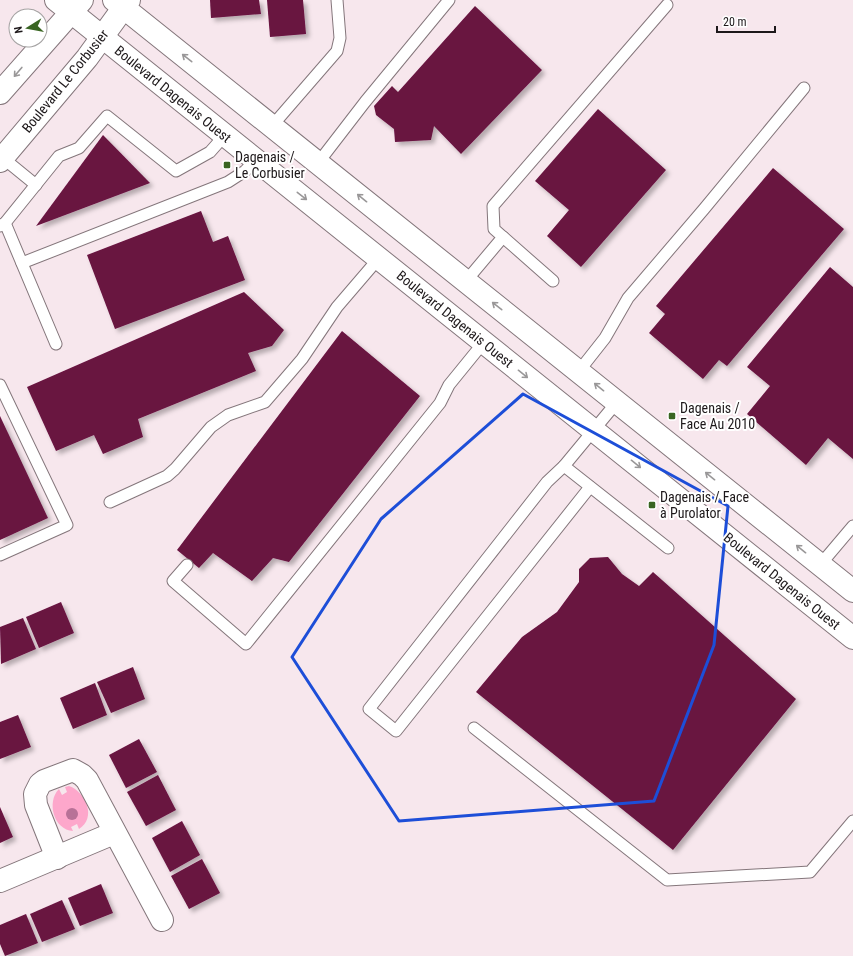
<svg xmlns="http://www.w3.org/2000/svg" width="853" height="956" font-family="'Roboto Condensed',sans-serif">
<defs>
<filter id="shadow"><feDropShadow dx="3.5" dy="3.5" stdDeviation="2" flood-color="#0004"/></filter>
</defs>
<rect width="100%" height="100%" fill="#f7e7ed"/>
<path fill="#fda7cb" d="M 69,786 C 86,792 97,818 79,829 L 77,824 L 71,827 L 73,831 C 54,830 46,802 59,789 L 62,795 L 67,792 L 65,787 Z"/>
<g fill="#691341" filter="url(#shadow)">
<path d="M 210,0 L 259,0 L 261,14 L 211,18 Z"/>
<path d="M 267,0 L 303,0 L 306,34 L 270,37 Z"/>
<path d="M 475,6 L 542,70 L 461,154 L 434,126 L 431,140 L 395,142 L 394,129 L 376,115 L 374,106 L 392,86 L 398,92 Z"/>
<path d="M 598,109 L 666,170 L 581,267 L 547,236 L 569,210 L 535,181 Z"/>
<path d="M 103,135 L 150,183 L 36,226 Z"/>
<path d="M 773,168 L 844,229 L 727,366 L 719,360 L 703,379 L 649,333 L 665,314 L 656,306 Z"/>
<path d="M 201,211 L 213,242 L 228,236 L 245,280 L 115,329 L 87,255 Z"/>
<path d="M 830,267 L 853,287 L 853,459 L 828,438 L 806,465 L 747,414 L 770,386 L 747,367 Z"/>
<path d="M 244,292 L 284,330 L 272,346 L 248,353 L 256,371 L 138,419 L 143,437 L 103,454 L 94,435 L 56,451 L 27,387 Z"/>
<path d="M 342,331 L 420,396 L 289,562 L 273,558 L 252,581 L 213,553 L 199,568 L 177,550 Z"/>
<path d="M 0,416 L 48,518 L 0,540 Z"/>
<path d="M 608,557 L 622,574 L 639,586 L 653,572 L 796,699 L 673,850 L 476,692 L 522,637 L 557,612 L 579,582 L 579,569 L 590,558 Z"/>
<path d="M 61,602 L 74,633 L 39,648 L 26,617 Z"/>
<path d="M 23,618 L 36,649 L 1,664 L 0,627 Z"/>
<path d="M 133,667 L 145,699 L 111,713 L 97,682 Z"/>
<path d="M 95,683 L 107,715 L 73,729 L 60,698 Z"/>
<path d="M 18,715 L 31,747 L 0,759 L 0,722 Z"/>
<path d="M 139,739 L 157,772 L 126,788 L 109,755 Z"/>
<path d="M 158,775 L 176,810 L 146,826 L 127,792 Z"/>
<path d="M 0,807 L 13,837 L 0,843 Z"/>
<path d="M 182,821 L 200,855 L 170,872 L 152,838 Z"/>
<path d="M 202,859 L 220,893 L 189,909 L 171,876 Z"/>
<path d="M 101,884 L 113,913 L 80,926 L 68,898 Z"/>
<path d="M 62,900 L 75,929 L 42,942 L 30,914 Z"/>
<path d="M 26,914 L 38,943 L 5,956 L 0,944 L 0,925 Z"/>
</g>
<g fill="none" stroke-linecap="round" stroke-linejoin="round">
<g stroke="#84767b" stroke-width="13">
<g id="service">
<path d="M 272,126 L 337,51 L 340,38 L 337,0"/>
<path d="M 3,158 L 36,185"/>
<path d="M 318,163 L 365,102 L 449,0"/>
<path d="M 5,223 L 56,344"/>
<path d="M 0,226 L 5,223 L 59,156 L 79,148 L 107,116 L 176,171 L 210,152 L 225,135"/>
<path d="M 503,237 L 553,281"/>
<path d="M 22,263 L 228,182 L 245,171 L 256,160"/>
<path d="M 466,281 L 503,237 L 494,229 L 493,206 L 667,5"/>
<path d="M 579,371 L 605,338 L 628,298 L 704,209 L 804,88"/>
<path d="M 0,385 L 67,525 L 0,555"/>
<path d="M 617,402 L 564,466 L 668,548"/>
<path d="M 564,466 L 547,482 L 369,709 L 396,731 L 590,487"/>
<path d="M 110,502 L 167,476 L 175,469 L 211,427 L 228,415 L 265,402 L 302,359 L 337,307 L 379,258"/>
<path d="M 187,565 L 173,581 L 246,644 L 440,403 L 449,385 L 484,342"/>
<path d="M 820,565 L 853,526"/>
<path d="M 474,728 L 667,880 L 810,872 L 853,821"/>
</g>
</g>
<g stroke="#84767b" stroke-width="24">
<g id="minor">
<path d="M 57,858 L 36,805 L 35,794 L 40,784 L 44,781 L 73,770 L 82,775 L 87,780 L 162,920"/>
<path d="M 0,881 L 114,833"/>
</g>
</g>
<g stroke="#84767b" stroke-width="24">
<g id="tertiary">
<path d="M 0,93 L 82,0"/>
<path d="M 0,161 L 87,58 L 129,0"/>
</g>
</g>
<g stroke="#84767b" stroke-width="24">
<g id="secondary">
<path d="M 56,0 L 853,638"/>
<path d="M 114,0 L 853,591"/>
</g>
</g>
<use href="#service" stroke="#fff" stroke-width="11"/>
<use href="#minor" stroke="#fff" stroke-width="22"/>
<use href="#tertiary" stroke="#fff" stroke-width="22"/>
<use href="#secondary" stroke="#fff" stroke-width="22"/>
</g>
<circle fill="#b87197" cx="72" cy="814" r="6"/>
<defs><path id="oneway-shaft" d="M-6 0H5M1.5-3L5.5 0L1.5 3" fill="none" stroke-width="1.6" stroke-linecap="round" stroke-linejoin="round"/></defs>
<g stroke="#999798">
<use href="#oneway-shaft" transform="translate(187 58) rotate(-142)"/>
<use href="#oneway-shaft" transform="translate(18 72) rotate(130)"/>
<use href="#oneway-shaft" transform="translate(302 196) rotate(38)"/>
<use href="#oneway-shaft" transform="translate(362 198) rotate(-141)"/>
<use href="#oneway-shaft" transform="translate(497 306) rotate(-142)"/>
<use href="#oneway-shaft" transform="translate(523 374) rotate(39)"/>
<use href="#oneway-shaft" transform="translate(599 387) rotate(-141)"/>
<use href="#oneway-shaft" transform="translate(636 464) rotate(39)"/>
<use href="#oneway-shaft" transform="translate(710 476) rotate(-141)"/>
<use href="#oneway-shaft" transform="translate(801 549) rotate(-141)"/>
</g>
<path fill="none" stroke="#1d4ed8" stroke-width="3" stroke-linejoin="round" d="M 523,394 L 728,506 L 714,645 L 654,801 L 399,821 L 292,657 L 381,519 Z"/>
<g fill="#396522" stroke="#fff" stroke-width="1.5">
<rect x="223" y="161" width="8" height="8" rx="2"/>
<rect x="668" y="412" width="8" height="8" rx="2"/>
<rect x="648" y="501" width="8" height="8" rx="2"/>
</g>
<g text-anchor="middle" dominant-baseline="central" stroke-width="4" stroke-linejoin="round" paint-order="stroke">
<g font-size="14" fill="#1d181a" stroke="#fff">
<text transform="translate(65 81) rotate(-51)">Boulevard Le Corbusier</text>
<text transform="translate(173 94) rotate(39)">Boulevard Dagenais Ouest</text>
<text transform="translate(455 319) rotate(39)">Boulevard Dagenais Ouest</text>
<text transform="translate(782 581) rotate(39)">Boulevard Dagenais Ouest</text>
</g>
<g font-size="14" fill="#1d181a" stroke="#fff" text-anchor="start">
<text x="235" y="157">Dagenais /<tspan x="235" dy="16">Le Corbusier</tspan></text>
<text x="680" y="408">Dagenais /<tspan x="680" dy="16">Face Au 2010</tspan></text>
<text x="660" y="497">Dagenais / Face<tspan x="660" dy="16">à Purolator</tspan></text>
</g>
</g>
<g transform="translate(28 28) rotate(259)"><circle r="19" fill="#ffffff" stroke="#a5a3a3"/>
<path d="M0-3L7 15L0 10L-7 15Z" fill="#396522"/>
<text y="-6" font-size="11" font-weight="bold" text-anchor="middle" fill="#1d181a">N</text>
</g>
<path d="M717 26v6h58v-6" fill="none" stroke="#1d181a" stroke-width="2"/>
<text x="723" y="26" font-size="12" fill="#1d181a" stroke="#ffffff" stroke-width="3" paint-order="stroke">20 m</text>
</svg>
